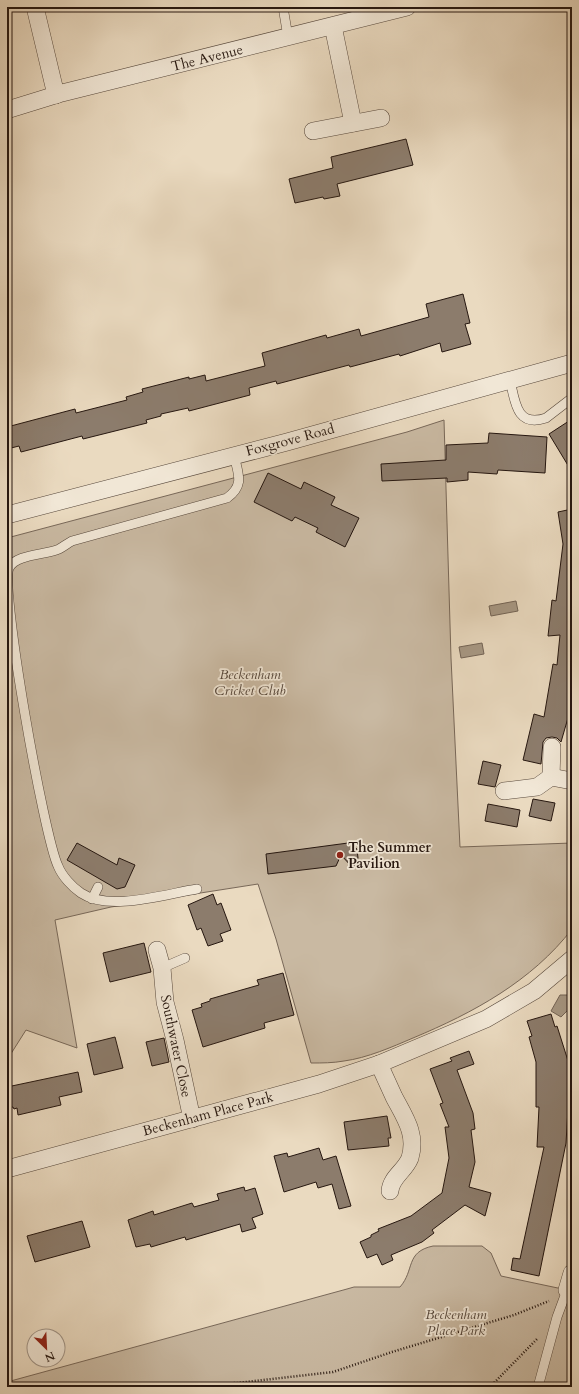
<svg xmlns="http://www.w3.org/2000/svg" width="579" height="1394" font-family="Cardo,serif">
<rect width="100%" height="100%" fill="#eadac0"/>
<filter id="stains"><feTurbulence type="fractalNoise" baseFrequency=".005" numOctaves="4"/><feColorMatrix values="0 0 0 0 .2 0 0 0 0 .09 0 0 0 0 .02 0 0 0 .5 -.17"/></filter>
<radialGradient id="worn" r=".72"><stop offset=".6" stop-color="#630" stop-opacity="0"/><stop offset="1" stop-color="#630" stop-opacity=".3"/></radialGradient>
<g fill="#c9b9a2" stroke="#786859">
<path d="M 444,420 L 451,658 L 460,847 L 572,843 L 572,929 C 532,981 473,1013 413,1038 C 392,1047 367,1058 344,1061 C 333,1063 322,1063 311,1063 L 276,939 L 258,884 L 111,907 L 55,920 L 77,1048 L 26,1030 L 7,1060 L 7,538 L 407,432 Z"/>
<path d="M 433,1246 L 482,1246 L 491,1253 L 501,1276 L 572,1291 L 572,1387 L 7,1387 L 7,1382 L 347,1289 L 354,1287 L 400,1287 C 415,1270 405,1252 433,1246 Z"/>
</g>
<g fill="#a79884" stroke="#736456">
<path d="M 516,601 L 518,611 L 491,616 L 489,606 Z"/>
<path d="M 482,643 L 484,654 L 461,658 L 459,647 Z"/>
<path d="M 560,995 L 567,995 L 572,1000 L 571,1007 L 561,1017 L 551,1011 Z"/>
</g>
<g fill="#8c7c6c" stroke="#261710">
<path d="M 406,139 L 413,165 L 337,184 L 340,196 L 324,199 L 323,197 L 295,203 L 289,179 L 333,168 L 331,157 Z"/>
<path d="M 463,294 L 470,323 L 465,324 L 471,344 L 442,352 L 440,343 L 400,356 L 399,354 L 350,367 L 349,365 L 277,384 L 276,381 L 249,388 L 250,395 L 189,411 L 188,408 L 161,414 L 161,416 L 146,420 L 147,423 L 83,439 L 82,436 L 21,452 L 19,446 L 7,449 L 7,427 L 75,409 L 76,413 L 127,400 L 126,397 L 143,392 L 142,389 L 189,377 L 189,379 L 205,375 L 206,381 L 265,366 L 262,353 L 326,335 L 327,338 L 359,329 L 361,336 L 429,317 L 426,304 Z"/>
<path d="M 572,419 L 572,472 L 549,434 Z"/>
<path d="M 489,433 L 547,437 L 545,473 L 498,470 L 497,474 L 468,472 L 468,480 L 447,482 L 447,478 L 382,481 L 381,464 L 446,460 L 446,445 L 488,443 Z"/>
<path d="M 268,473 L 301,489 L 304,482 L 335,497 L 331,505 L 359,518 L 345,547 L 316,532 L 318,528 L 295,517 L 292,521 L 254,502 Z"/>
<path d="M 572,509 L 572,704 L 561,742 L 557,738 L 552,737 L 546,738 L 543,742 L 541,764 L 523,760 L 534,714 L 544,717 L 553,664 L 557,665 L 560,635 L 548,636 L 552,600 L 556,601 L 563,544 L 558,512 Z"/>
<path d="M 483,761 L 501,765 L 495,787 L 478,784 Z"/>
<path d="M 533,799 L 555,803 L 551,821 L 529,816 Z"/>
<path d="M 488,804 L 520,810 L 517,827 L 485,821 Z"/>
<path d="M 77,843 L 117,865 L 119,858 L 135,865 L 125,887 L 117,889 L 67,860 Z"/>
<path d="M 348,843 L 357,849 L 358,858 L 353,868 L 341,855 L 336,866 L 268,874 L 266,854 Z"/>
<path d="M 213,894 L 217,905 L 221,903 L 231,930 L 220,934 L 223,941 L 208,946 L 201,928 L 197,930 L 188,905 Z"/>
<path d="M 144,943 L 151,972 L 110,982 L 103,953 Z"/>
<path d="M 283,973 L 294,1015 L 264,1023 L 265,1028 L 203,1047 L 192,1010 L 202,1007 L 201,1004 L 210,1001 L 210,999 L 259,985 L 257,980 Z"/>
<path d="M 551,1014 L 555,1027 L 557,1026 L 569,1064 L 568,1109 L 566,1143 L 539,1276 L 511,1270 L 513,1258 L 520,1259 L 544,1147 L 537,1147 L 539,1107 L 536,1107 L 536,1062 L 529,1037 L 532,1036 L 527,1021 Z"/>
<path d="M 115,1037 L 123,1068 L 94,1075 L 87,1044 Z"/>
<path d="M 164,1038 L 169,1062 L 152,1066 L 146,1042 Z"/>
<path d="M 469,1051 L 474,1064 L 457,1070 L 473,1113 L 475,1129 L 471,1130 L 475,1162 L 469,1187 L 491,1193 L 485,1216 L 465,1205 L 432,1230 L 434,1233 L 422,1242 L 391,1255 L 393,1260 L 382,1265 L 377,1254 L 367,1258 L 360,1242 L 371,1237 L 371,1235 L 379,1231 L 378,1229 L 411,1216 L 442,1193 L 449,1158 L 445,1127 L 449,1127 L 440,1104 L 443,1103 L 430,1069 L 452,1061 L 450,1058 Z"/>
<path d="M 78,1072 L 82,1092 L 59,1097 L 61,1105 L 18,1115 L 17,1108 L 14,1109 L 13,1107 L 7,1108 L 7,1087 Z"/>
<path d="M 387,1116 L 391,1138 L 388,1138 L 389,1146 L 348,1150 L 344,1122 Z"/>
<path d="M 319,1148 L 323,1160 L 336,1156 L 351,1206 L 339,1209 L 332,1184 L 318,1188 L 316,1182 L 284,1192 L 274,1156 L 287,1153 L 288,1157 Z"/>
<path d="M 244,1187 L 245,1191 L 255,1188 L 263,1214 L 252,1218 L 256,1228 L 242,1232 L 240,1224 L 186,1240 L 185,1237 L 151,1247 L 150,1244 L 136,1247 L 128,1220 L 153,1211 L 154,1215 L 192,1203 L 194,1207 L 219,1200 L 217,1194 Z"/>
<path d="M 82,1221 L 90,1247 L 35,1262 L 27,1236 Z"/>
</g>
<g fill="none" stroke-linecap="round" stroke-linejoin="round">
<g stroke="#57483c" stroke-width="10">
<g id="lane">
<path d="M 283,7 L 288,37"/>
<path d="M 510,380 C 515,401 516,428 546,418 L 572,398"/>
<path d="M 197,889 C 165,894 109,912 81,893 C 72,887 62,876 58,866 C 44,837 0,589 9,568 C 16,554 46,555 59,549 C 63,547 68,543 72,541 L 227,498 C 245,485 238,474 234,455"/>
<path d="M 92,899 L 98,887"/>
<path d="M 162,968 L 185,958"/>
<path d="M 538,1387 L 557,1317 L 567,1290"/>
</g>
</g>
<g stroke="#57483c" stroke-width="18">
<g id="street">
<path d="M 35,7 L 56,95"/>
<path d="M 333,26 L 353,123"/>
<path d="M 7,110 L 62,93 L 407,7"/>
<path d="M 313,131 L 381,118"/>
<path d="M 7,515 L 287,442 L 572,363"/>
<path d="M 551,777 L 552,747"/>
<path d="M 504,791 L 537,787 L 551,777 L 572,781"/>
<path d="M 157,950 L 162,968 L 165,1002 L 175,1040 L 192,1119"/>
<path d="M 379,1064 C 384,1075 389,1086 394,1097 C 405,1118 417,1134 410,1158 C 405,1171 391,1177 390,1191"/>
<path d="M 7,1169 L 319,1084 L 379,1064 L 486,1019 L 534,991 L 572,959"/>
<path d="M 567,1290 L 572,1273"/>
</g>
</g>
<g stroke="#261710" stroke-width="2.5" stroke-dasharray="1 2" stroke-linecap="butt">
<path d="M 7,469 L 11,468"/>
<path d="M 144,1387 L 157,1385 L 237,1383 L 333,1372 L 392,1352 L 514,1315 L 549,1301"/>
<path d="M 490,1387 L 537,1339"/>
</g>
<use href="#lane" stroke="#f1e7d6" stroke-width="9"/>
<use href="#street" stroke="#f1e7d6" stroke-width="17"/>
</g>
<circle fill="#8f2418" stroke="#f1e7d6" stroke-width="1.5" cx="340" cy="855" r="4"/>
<g text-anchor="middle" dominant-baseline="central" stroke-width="3.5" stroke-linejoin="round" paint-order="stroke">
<g font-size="14" fill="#261710" stroke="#f1e7d6">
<text transform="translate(207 58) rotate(-14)">The Avenue</text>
<text transform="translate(290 440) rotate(-15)">Foxgrove Road</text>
<text transform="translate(176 1046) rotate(78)">Southwater Close</text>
<text transform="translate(208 1114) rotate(-15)">Beckenham Place Park</text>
</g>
<g font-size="14" font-style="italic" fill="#57483c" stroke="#f1e7d6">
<text x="250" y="674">Beckenham<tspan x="250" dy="16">Cricket Club</tspan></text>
<text x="456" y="1314">Beckenham<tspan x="456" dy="16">Place Park</tspan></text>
</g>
<g font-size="14" font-weight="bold" fill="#261710" stroke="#f1e7d6" text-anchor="start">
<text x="348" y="847">The Summer<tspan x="348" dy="16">Pavilion</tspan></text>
</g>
</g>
<rect width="579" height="1394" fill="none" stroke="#eadac0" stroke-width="24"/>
<rect x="8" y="8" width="563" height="1378" fill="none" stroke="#261710" stroke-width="2"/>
<rect x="12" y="12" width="555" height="1370" fill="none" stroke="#261710"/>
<g transform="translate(46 1348) rotate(156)"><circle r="19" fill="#f1e7d6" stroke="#a09487"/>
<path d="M0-3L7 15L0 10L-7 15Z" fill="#8f2418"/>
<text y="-6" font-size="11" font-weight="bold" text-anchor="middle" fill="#261710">N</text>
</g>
<rect width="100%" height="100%" filter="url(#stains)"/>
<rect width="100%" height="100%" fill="url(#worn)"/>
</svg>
